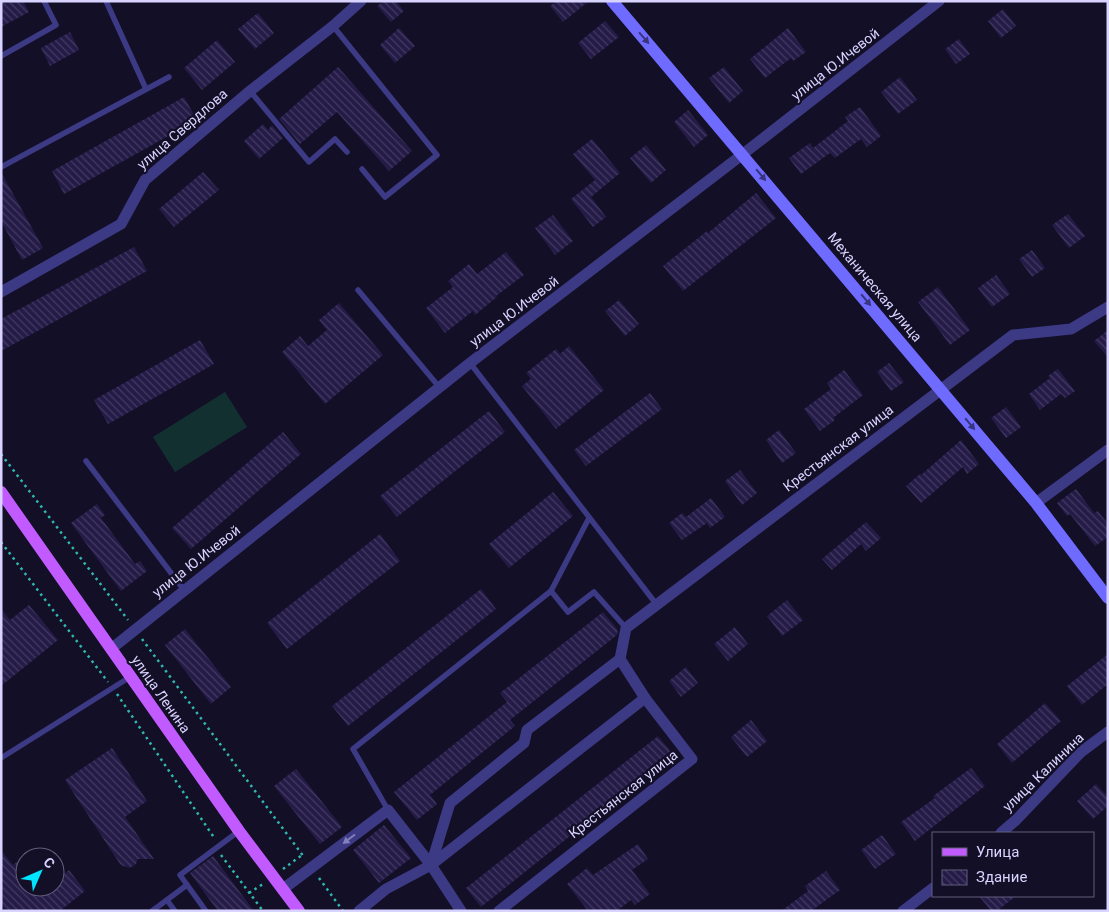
<svg xmlns="http://www.w3.org/2000/svg" width="1109" height="912" font-family="Roboto,sans-serif">
<defs>
<pattern id="building-back-hatch" width="6" height="6" patternUnits="userSpaceOnUse" patternTransform="scale(1.25)"><rect width="6" height="6" fill="#241b47"/><path d="M-1 5l2 2M0 0l6 6M5-1l2 2" fill="none" stroke="#433b63"/></pattern>
</defs>
<rect width="100%" height="100%" fill="#130f26"/>
<path fill="#12302f" d="M 225,392 L 247,427 L 175,472 L 153,437 Z"/>
<g fill="url(#building-back-hatch)">
<path d="M 1,1 L 23,1 L 29,12 L 1,27 Z"/>
<path d="M 384,1 L 396,1 L 404,11 L 391,22 L 377,6 Z"/>
<path d="M 557,1 L 589,1 L 563,22 L 550,6 Z"/>
<path d="M 1003,9 L 1016,26 L 1001,38 L 988,21 Z"/>
<path d="M 258,13 L 274,33 L 255,49 L 238,29 Z"/>
<path d="M 605,21 L 619,37 L 591,59 L 578,43 Z"/>
<path d="M 399,28 L 415,46 L 395,63 L 380,45 Z"/>
<path d="M 788,28 L 806,52 L 793,61 L 791,58 L 765,78 L 750,59 Z"/>
<path d="M 70,32 L 79,50 L 50,66 L 41,48 Z"/>
<path d="M 959,39 L 970,54 L 956,64 L 945,49 Z"/>
<path d="M 217,40 L 235,62 L 202,90 L 184,68 Z"/>
<path d="M 338,67 L 412,151 L 389,171 L 337,112 L 300,144 L 279,119 Z"/>
<path d="M 724,67 L 743,91 L 729,103 L 709,78 Z"/>
<path d="M 900,77 L 917,100 L 898,114 L 881,92 Z"/>
<path d="M 184,97 L 197,120 L 64,194 L 52,171 Z"/>
<path d="M 860,107 L 881,136 L 867,147 L 861,139 L 835,158 L 830,153 L 801,174 L 789,158 L 810,143 L 813,148 L 848,121 L 845,117 Z"/>
<path d="M 688,110 L 708,135 L 694,147 L 674,122 Z"/>
<path d="M 263,124 L 268,130 L 272,125 L 283,138 L 259,159 L 244,141 Z"/>
<path d="M 592,139 L 620,173 L 591,197 L 606,217 L 593,227 L 571,199 L 595,180 L 573,154 Z"/>
<path d="M 646,145 L 666,170 L 651,183 L 630,158 Z"/>
<path d="M 1,172 L 43,248 L 22,260 L 1,221 Z"/>
<path d="M 203,172 L 219,190 L 174,227 L 159,209 Z"/>
<path d="M 756,193 L 776,218 L 683,291 L 663,266 L 707,231 L 708,233 Z"/>
<path d="M 1068,214 L 1085,236 L 1069,248 L 1052,225 Z"/>
<path d="M 553,215 L 573,241 L 555,255 L 535,228 Z"/>
<path d="M 134,247 L 147,271 L 1,351 L 1,319 Z"/>
<path d="M 1032,250 L 1045,268 L 1032,277 L 1019,259 Z"/>
<path d="M 506,252 L 524,275 L 496,296 L 497,297 L 475,315 L 473,311 L 445,333 L 426,308 L 453,287 L 448,281 L 469,264 L 477,274 Z"/>
<path d="M 996,275 L 1010,294 L 992,307 L 978,288 Z"/>
<path d="M 938,287 L 970,330 L 950,345 L 918,302 Z"/>
<path d="M 619,300 L 639,324 L 625,336 L 605,311 Z"/>
<path d="M 339,303 L 383,355 L 325,404 L 282,352 L 300,336 L 308,346 L 327,330 L 319,320 Z"/>
<path d="M 1108,330 L 1108,357 L 1094,341 Z"/>
<path d="M 200,340 L 214,364 L 108,424 L 94,400 Z"/>
<path d="M 569,346 L 604,390 L 556,429 L 522,386 L 531,379 L 526,373 L 556,349 L 560,354 Z"/>
<path d="M 889,363 L 904,382 L 891,391 L 877,372 Z"/>
<path d="M 1058,369 L 1075,391 L 1065,398 L 1061,394 L 1040,410 L 1029,394 L 1050,378 L 1048,376 Z"/>
<path d="M 844,370 L 863,395 L 833,418 L 835,420 L 820,431 L 804,409 L 831,389 L 827,383 Z"/>
<path d="M 650,393 L 662,409 L 586,466 L 574,450 Z"/>
<path d="M 1006,407 L 1021,427 L 1006,438 L 991,418 Z"/>
<path d="M 489,411 L 505,432 L 397,517 L 380,496 Z"/>
<path d="M 779,430 L 796,453 L 782,463 L 766,440 Z"/>
<path d="M 283,432 L 301,454 L 191,549 L 172,528 Z"/>
<path d="M 961,440 L 979,464 L 967,474 L 963,467 L 921,503 L 906,486 L 920,474 L 921,475 Z"/>
<path d="M 740,470 L 757,493 L 742,505 L 725,481 Z"/>
<path d="M 1076,489 L 1094,513 L 1098,511 L 1108,524 L 1108,537 L 1095,546 L 1070,514 L 1067,516 L 1057,503 Z"/>
<path d="M 553,492 L 573,516 L 509,568 L 489,544 Z"/>
<path d="M 711,498 L 725,517 L 710,528 L 707,523 L 682,540 L 669,523 L 682,513 L 686,517 Z"/>
<path d="M 97,504 L 105,515 L 101,518 L 135,564 L 140,561 L 147,571 L 121,591 L 71,523 Z"/>
<path d="M 866,522 L 881,538 L 866,551 L 861,544 L 832,570 L 822,559 Z"/>
<path d="M 380,534 L 400,561 L 287,649 L 267,623 Z"/>
<path d="M 481,589 L 496,609 L 348,726 L 332,706 Z"/>
<path d="M 787,600 L 803,620 L 782,636 L 767,616 Z"/>
<path d="M 29,605 L 58,640 L 1,686 L 1,609 L 10,620 Z"/>
<path d="M 603,612 L 618,630 L 617,635 L 510,720 L 515,726 L 430,795 L 437,804 L 417,820 L 394,792 L 507,702 L 500,693 Z"/>
<path d="M 735,627 L 748,644 L 728,661 L 714,644 Z"/>
<path d="M 185,629 L 231,687 L 211,704 L 165,645 Z"/>
<path d="M 1108,654 L 1108,684 L 1082,705 L 1067,686 Z"/>
<path d="M 686,667 L 698,683 L 681,697 L 669,681 Z"/>
<path d="M 1045,703 L 1061,721 L 1012,763 L 997,744 Z"/>
<path d="M 751,720 L 767,741 L 747,757 L 731,737 Z"/>
<path d="M 658,736 L 673,754 L 481,907 L 466,888 Z"/>
<path d="M 112,748 L 147,801 L 125,817 L 154,859 L 138,859 L 136,864 L 130,868 L 123,866 L 120,864 L 65,780 Z"/>
<path d="M 971,768 L 985,786 L 915,841 L 901,822 L 935,798 L 933,796 Z"/>
<path d="M 296,769 L 342,827 L 320,844 L 274,786 Z"/>
<path d="M 1096,784 L 1108,797 L 1108,806 L 1093,819 L 1077,801 Z"/>
<path d="M 384,825 L 411,858 L 379,883 L 353,850 Z"/>
<path d="M 882,835 L 896,854 L 875,869 L 861,850 Z"/>
<path d="M 638,844 L 648,859 L 632,870 L 650,894 L 635,905 L 631,900 L 617,911 L 588,911 L 567,884 L 587,868 L 593,875 Z"/>
<path d="M 1,850 L 13,865 L 17,862 L 25,872 L 25,887 L 37,887 L 41,892 L 48,887 L 55,887 L 55,881 L 69,870 L 85,891 L 60,911 L 6,911 L 1,904 Z"/>
<path d="M 213,856 L 254,911 L 218,911 L 190,873 Z"/>
<path d="M 826,871 L 840,890 L 811,911 L 781,911 L 808,891 L 805,886 Z"/>
<path d="M 979,896 L 1016,896 L 997,911 L 991,911 Z"/>
</g>
<g fill="none" stroke-linecap="round" stroke-linejoin="round">
<g stroke="#2fb8b0" stroke-width="2.5" stroke-dasharray="2.5 4" stroke-linecap="butt">
<path d="M 1,454 L 128,620"/>
<path d="M 1,542 L 108,682"/>
<path d="M 142,639 L 304,857"/>
<path d="M 117,694 L 215,839"/>
<path d="M 221,855 L 263,911"/>
<path d="M 283,869 L 302,855"/>
<path d="M 319,878 L 343,911"/>
<path d="M 249,893 L 263,884"/>
</g>
<g stroke="#3d3a85" stroke-width="5.5">
<path d="M 106,1 L 146,89"/>
<path d="M 333,26 L 437,155 L 385,197 L 362,169"/>
<path d="M 1,56 L 56,25 L 44,1"/>
<path d="M 250,91 L 309,162 L 335,139 L 347,152"/>
<path d="M 1,167 L 169,77"/>
<path d="M 358,290 L 440,388"/>
<path d="M 470,363 L 657,605"/>
<path d="M 86,461 L 184,590"/>
<path d="M 551,591 L 589,518"/>
<path d="M 1,758 L 130,677"/>
<path d="M 388,810 L 353,749 L 551,591 L 568,612 L 594,592 L 626,628"/>
<path d="M 167,900 L 175,911"/>
<path d="M 152,911 L 187,885"/>
<path d="M 206,911 L 180,875 L 239,831"/>
</g>
<g stroke="#3d3a85" stroke-width="11">
<path d="M 1,292 L 121,224 L 145,180 L 250,91 L 333,26 L 361,1"/>
<path d="M 1036,503 L 1108,450"/>
<path d="M 111,649 L 470,363 L 743,154 L 939,1"/>
<path d="M 1001,833 L 1016,820 L 1081,752 L 1108,732"/>
<path d="M 431,865 L 645,698"/>
<path d="M 283,889 L 388,810 L 431,865 L 450,803 L 524,743 L 527,730 L 620,659 L 626,628 L 1013,335 L 1071,329 L 1108,307"/>
<path d="M 359,911 L 386,889 L 431,865 L 461,911"/>
<path d="M 499,911 L 692,759 L 645,698 L 620,659"/>
<path d="M 903,911 L 933,888"/>
</g>
<path stroke="#6f6bff" stroke-width="12" d="M 612,1 L 1036,503 L 1108,598"/>
<path stroke="#c25bff" stroke-width="12" d="M 1,492 L 239,831 L 299,911"/>
</g>
<defs><path id="oneway-solid" d="M-6-.8H1V-3.2L6.5 0L1 3.2V.8H-6Z" transform="scale(1.25)"/></defs>
<g fill="#38347d">
<use href="#oneway-solid" transform="translate(644 38) rotate(49)"/>
<use href="#oneway-solid" transform="translate(761 175) rotate(50)"/>
<use href="#oneway-solid" transform="translate(866 300) rotate(50)"/>
<use href="#oneway-solid" transform="translate(970 424) rotate(50)"/>
</g>
<use fill="#837fbc" href="#oneway-solid" transform="translate(349 839) rotate(143)"/>
<g text-anchor="middle" dominant-baseline="central" stroke-width="4.5" stroke-linejoin="round" paint-order="stroke">
<g font-size="14" fill="#d9d4ff" stroke="#130f26">
<text transform="translate(835 64) rotate(-38)">улица Ю.Ичевой</text>
<text transform="translate(182 129) rotate(-41)">улица Свердлова</text>
<text transform="translate(875 287) rotate(50)">Механическая улица</text>
<text transform="translate(514 311) rotate(-37)">улица Ю.Ичевой</text>
<text transform="translate(838 448) rotate(-37)">Крестьянская улица</text>
<text transform="translate(196 561) rotate(-38)">улица Ю.Ичевой</text>
<text transform="translate(161 694) rotate(55)">улица Ленина</text>
<text transform="translate(1043 772) rotate(-44)">улица Калинина</text>
<text transform="translate(623 794) rotate(-38)">Крестьянская улица</text>
</g>
</g>
<rect width="1109" height="912" fill="none" stroke="#d9d4ff" stroke-width="5"/>
<rect x="932" y="832" width="162" height="65" fill="#130f26" stroke="#625e7d"/>
<rect x="942" y="848" width="25" height="8" fill="#c25bff" stroke="#625e7d"/>
<text x="976" y="857" font-size="15" fill="#d9d4ff">Улица</text>
<rect x="942" y="870" width="25" height="15" fill="url(#building-back-hatch)" stroke="#625e7d"/>
<text x="976" y="882" font-size="15" fill="#d9d4ff">Здание</text>
<g transform="translate(40 872) rotate(45)"><circle r="24" fill="#130f26" stroke="#625e7d"/>
<path d="M0-4L9 19L0 12L-9 19Z" fill="#00e5ff"/>
<text y="-8" font-size="14" font-weight="bold" text-anchor="middle" fill="#d9d4ff">С</text>
</g>
</svg>
